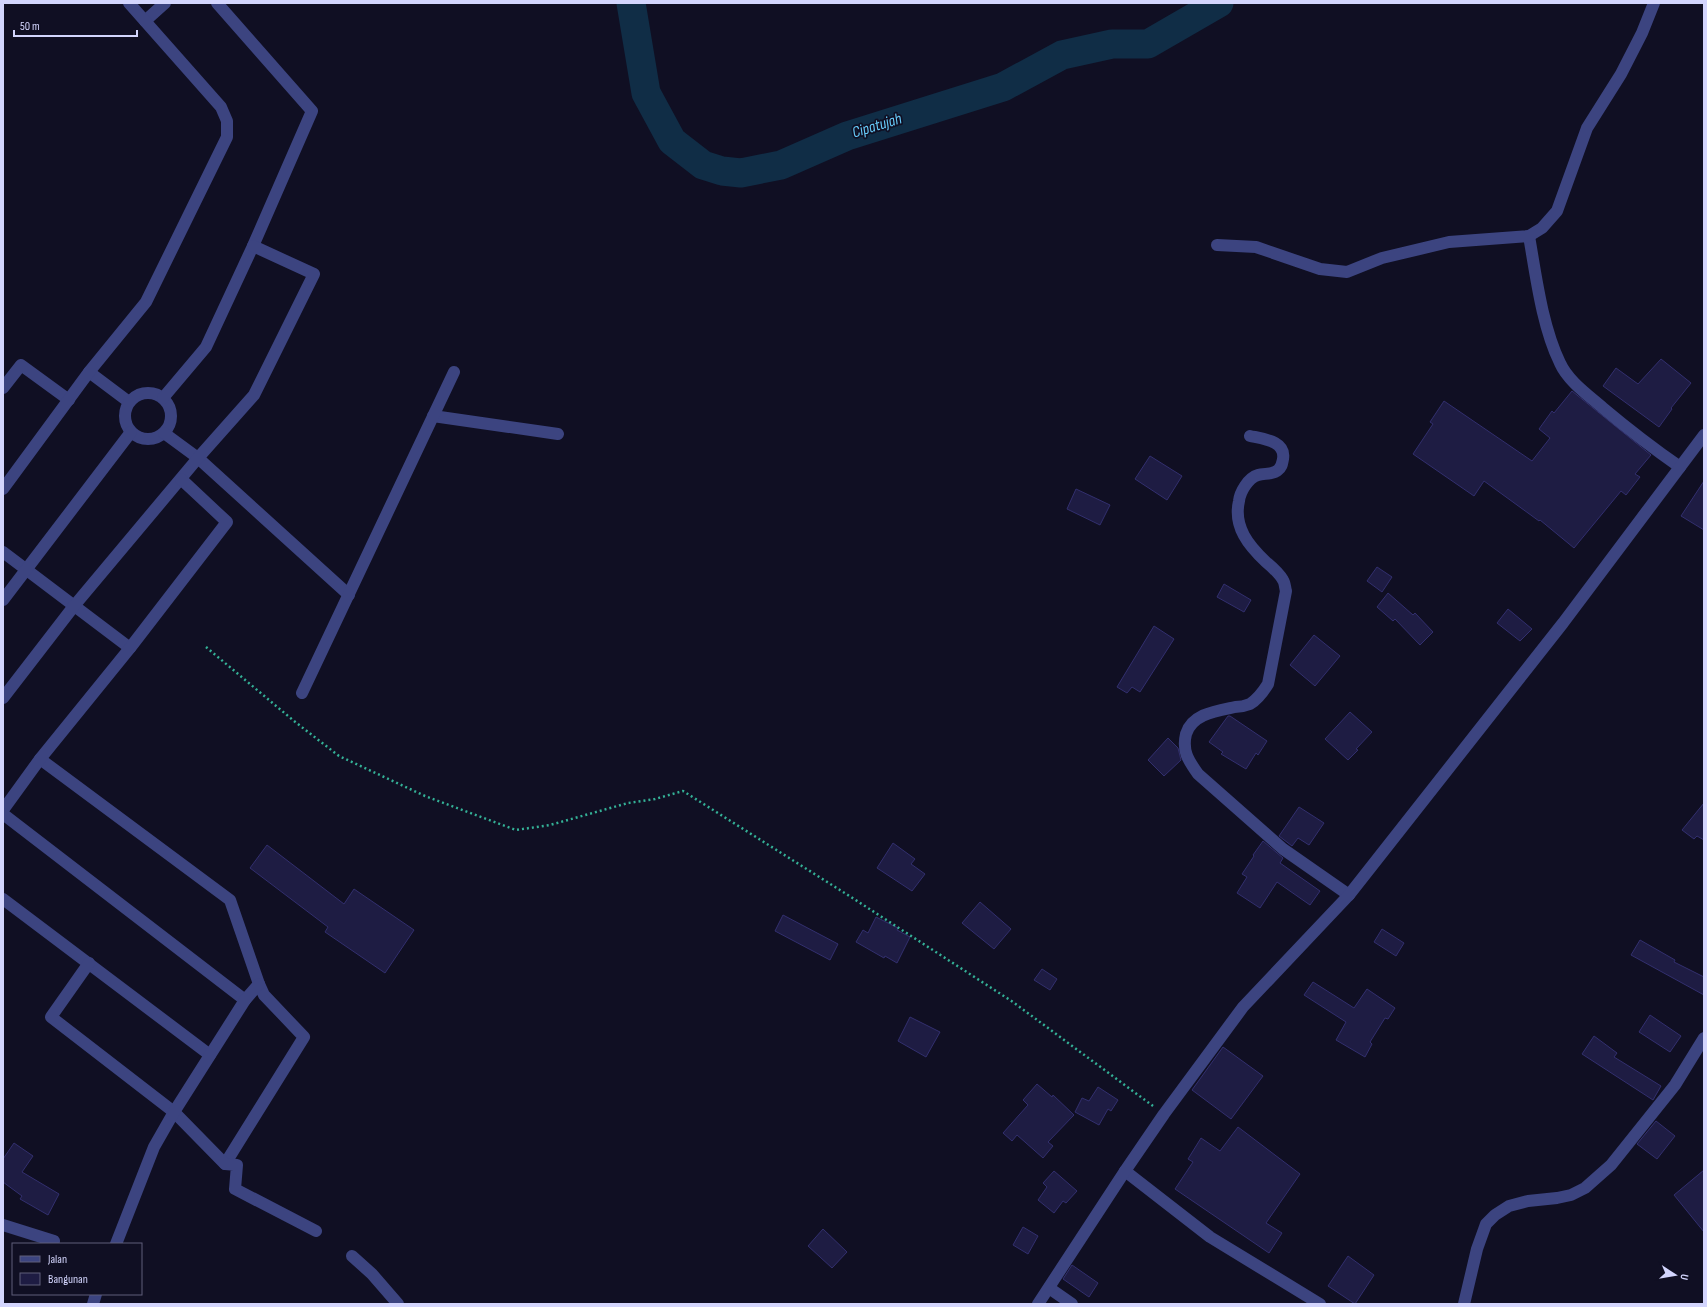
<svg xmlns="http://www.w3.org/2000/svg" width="1707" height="1307" font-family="'Sofia Sans Condensed',sans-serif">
<rect width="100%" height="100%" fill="#100f23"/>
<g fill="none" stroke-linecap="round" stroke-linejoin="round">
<path stroke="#102d46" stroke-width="29" d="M 631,3 L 646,93 L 672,141 L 703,165 L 722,171 L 741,173 L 781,165 L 847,136 L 1003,87 L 1062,55 L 1112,44 L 1148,44 L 1219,3"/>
</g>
<g fill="#1e1c43" stroke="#322f6e">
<path d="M 1661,359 L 1691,383 L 1671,408 L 1672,409 L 1659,427 L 1603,386 L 1616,368 L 1638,384 Z"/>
<path d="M 1572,391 L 1651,455 L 1635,474 L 1640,477 L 1626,495 L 1621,491 L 1574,548 L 1540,520 L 1539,521 L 1484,481 L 1474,496 L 1413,454 L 1433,424 L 1430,422 L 1444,401 L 1532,461 L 1550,438 L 1539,429 L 1552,411 L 1554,413 Z"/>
<path d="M 1150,456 L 1182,476 L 1167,500 L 1135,479 Z"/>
<path d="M 1704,481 L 1704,530 L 1681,516 Z"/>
<path d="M 1076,489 L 1110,505 L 1100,525 L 1067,509 Z"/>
<path d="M 1377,567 L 1392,577 L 1382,592 L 1367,581 Z"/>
<path d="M 1224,584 L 1251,600 L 1244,612 L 1217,597 Z"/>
<path d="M 1388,593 L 1413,615 L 1415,613 L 1433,632 L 1420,645 L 1395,619 L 1393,621 L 1377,607 Z"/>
<path d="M 1508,609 L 1532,629 L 1520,641 L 1497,623 Z"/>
<path d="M 1154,626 L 1174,639 L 1140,692 L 1132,687 L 1127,693 L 1117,687 Z"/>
<path d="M 1314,635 L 1340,656 L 1315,686 L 1290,665 Z"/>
<path d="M 1350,712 L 1372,732 L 1356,749 L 1358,750 L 1348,760 L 1325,739 Z"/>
<path d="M 1228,716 L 1230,716 L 1267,741 L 1258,755 L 1256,753 L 1246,769 L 1221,754 L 1223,752 L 1209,742 Z"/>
<path d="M 1168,738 L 1178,748 L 1181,760 L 1164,776 L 1148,760 Z"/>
<path d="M 1704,803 L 1704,840 L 1697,836 L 1694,839 L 1682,830 Z"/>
<path d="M 1299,807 L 1324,823 L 1309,845 L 1298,838 L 1292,846 L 1279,836 Z"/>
<path d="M 1263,841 L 1283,858 L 1280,863 L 1320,891 L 1310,905 L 1277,882 L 1260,908 L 1237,893 L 1247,877 L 1242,874 L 1254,856 L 1253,855 Z"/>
<path d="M 893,843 L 915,859 L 911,864 L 925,874 L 912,891 L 877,868 Z"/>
<path d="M 267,845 L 344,904 L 354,889 L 414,930 L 385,973 L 325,932 L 328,927 L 250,868 Z"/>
<path d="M 980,902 L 1011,929 L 994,949 L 962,923 Z"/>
<path d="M 783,915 L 838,944 L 830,960 L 775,931 Z"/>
<path d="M 876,917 L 898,928 L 897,930 L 910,937 L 897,963 L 885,956 L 884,958 L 856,942 L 863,930 L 868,933 Z"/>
<path d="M 1382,929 L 1404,943 L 1396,956 L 1374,942 Z"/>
<path d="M 1640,940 L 1675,960 L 1674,962 L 1704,977 L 1704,995 L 1631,955 Z"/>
<path d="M 1042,969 L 1057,979 L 1050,990 L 1034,980 Z"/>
<path d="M 1313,982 L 1354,1008 L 1367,989 L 1395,1008 L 1388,1019 L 1385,1018 L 1370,1042 L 1372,1044 L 1365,1057 L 1336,1040 L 1346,1022 L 1304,995 Z"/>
<path d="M 1650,1015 L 1681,1036 L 1670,1052 L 1639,1032 Z"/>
<path d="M 910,1017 L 940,1032 L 926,1057 L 898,1041 Z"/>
<path d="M 1594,1036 L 1617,1053 L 1614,1057 L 1661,1086 L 1653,1100 L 1582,1054 Z"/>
<path d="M 1223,1047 L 1263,1076 L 1231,1119 L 1192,1090 Z"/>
<path d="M 1037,1084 L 1052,1097 L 1053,1095 L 1074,1115 L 1048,1142 L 1053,1146 L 1043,1158 L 1017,1135 L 1012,1141 L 1003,1133 L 1028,1105 L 1023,1100 Z"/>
<path d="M 1098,1087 L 1118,1100 L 1111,1111 L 1108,1109 L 1099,1125 L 1075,1112 L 1082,1098 L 1089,1101 Z"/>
<path d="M 1656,1121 L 1675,1136 L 1657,1159 L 1637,1144 Z"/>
<path d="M 1238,1127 L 1300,1174 L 1266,1223 L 1282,1233 L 1269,1253 L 1175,1189 L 1193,1162 L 1188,1159 L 1201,1138 L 1220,1151 Z"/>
<path d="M 14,1143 L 33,1156 L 22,1172 L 59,1194 L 48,1215 L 20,1199 L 22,1196 L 3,1182 L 3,1159 Z"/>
<path d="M 1704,1170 L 1704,1232 L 1674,1195 Z"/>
<path d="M 1054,1171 L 1077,1191 L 1066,1203 L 1063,1201 L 1054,1213 L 1038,1200 L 1047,1187 L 1043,1183 Z"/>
<path d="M 1023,1227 L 1038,1236 L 1028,1254 L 1013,1245 Z"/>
<path d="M 823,1229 L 847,1252 L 832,1268 L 808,1246 Z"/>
<path d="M 1348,1256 L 1374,1275 L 1355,1304 L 1328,1286 Z"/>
<path d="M 1072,1265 L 1098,1283 L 1089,1297 L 1063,1279 Z"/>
</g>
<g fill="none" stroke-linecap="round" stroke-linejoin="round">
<path stroke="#34b096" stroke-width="2.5" stroke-dasharray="2 3" stroke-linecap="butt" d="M 206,647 L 294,721 L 339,756 L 425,796 L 516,830 L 550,825 L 628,803 L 655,799 L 683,791 L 851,897 L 1013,1002 L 1153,1106"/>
<g stroke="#3c4480" stroke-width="12">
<path d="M 145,21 L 165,3"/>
<path d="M 1529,236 C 1536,276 1542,326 1560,363 C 1568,381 1588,395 1603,408 C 1628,429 1654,449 1680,467"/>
<path d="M 1217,245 L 1256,247 L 1320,269 L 1347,272 L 1382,258 L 1449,242 L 1529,236 L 1542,228 L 1557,211 L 1587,128 L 1621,74 L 1642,33 L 1654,3"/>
<path d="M 89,372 L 129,402"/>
<path d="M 3,388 L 21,365 L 69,400"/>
<circle cx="148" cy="416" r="23"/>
<path d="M 163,398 L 206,347 L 253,246 L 312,111 L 217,3"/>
<path d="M 433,416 L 558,434"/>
<path d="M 164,433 L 198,458 L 349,595"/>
<path d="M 1250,436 C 1264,439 1286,441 1283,459 C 1282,464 1282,467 1278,470 C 1273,475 1264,473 1258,475 C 1248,478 1240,492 1239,501 C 1233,527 1249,546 1266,562 C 1272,567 1279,573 1283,580 C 1285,583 1285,588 1286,591 L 1268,684 C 1263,692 1258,699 1250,704 C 1245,706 1239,707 1235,707 C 1216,711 1192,714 1186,734 C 1182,751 1188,760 1198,774 L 1283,849 L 1349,895"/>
<path d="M 3,489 L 89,372 L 146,302 L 227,137 L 227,121 L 221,107 L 129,3"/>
<path d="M 3,552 L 130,648"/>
<path d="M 3,600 L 131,432"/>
<path d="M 302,693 L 454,372"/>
<path d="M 3,698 L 74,606 L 198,458 L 254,395 L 314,274 L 253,246"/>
<path d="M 40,759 L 230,900 L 259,984 L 264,995 L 304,1037 L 225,1164"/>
<path d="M 3,810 L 40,759 L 130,648 L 227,522 L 181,479"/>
<path d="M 3,814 L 245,1000"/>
<path d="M 3,899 L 210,1055"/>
<path d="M 89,963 L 51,1017 L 174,1112 L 225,1164 L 237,1165 L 235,1189 L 316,1231"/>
<path d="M 1125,1171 L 1210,1237 L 1320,1304"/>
<path d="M 3,1225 L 54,1241"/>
<path d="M 116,1244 L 154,1147 L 174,1112 L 245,1000 L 259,984"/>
<path d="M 352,1256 L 372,1274 L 398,1304"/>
<path d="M 1049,1288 L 1072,1304"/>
<path d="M 93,1304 L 96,1294"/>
<path d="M 1038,1304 L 1125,1171 L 1164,1114 L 1243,1007 L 1349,895 L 1563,623 L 1704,435"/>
<path d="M 1464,1304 L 1477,1249 L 1486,1224 L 1495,1215 L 1509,1206 L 1528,1201 L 1557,1198 L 1571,1195 L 1585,1188 L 1611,1165 L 1675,1085 L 1704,1038"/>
</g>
</g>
<g text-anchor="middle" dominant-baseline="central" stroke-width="3.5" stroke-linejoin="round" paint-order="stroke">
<g font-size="16" font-style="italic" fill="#66caf8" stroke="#100f23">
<text transform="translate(877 126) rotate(-17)">Cipatujah</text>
</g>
</g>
<rect width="1707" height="1307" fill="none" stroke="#d3d5fd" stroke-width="8"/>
<rect x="12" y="1243" width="130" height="52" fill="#100f23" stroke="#5e5e7a"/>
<rect x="20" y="1256" width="20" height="6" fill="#3c4480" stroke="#5e5e7a"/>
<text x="48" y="1263" font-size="12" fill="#d3d5fd">Jalan</text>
<rect x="20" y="1273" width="20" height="12" fill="#1e1c43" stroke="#5e5e7a"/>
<text x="48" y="1283" font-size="12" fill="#d3d5fd">Bangunan</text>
<g transform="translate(1675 1275) rotate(102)" stroke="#100f23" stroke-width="3" paint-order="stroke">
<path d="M0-3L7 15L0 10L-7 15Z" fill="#d3d5fd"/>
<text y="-6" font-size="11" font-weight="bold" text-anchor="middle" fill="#d3d5fd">U</text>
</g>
<path d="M14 30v6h123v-6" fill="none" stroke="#d3d5fd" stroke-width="2"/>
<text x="20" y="30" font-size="12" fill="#d3d5fd" stroke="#100f23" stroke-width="3" paint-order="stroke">50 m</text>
</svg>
